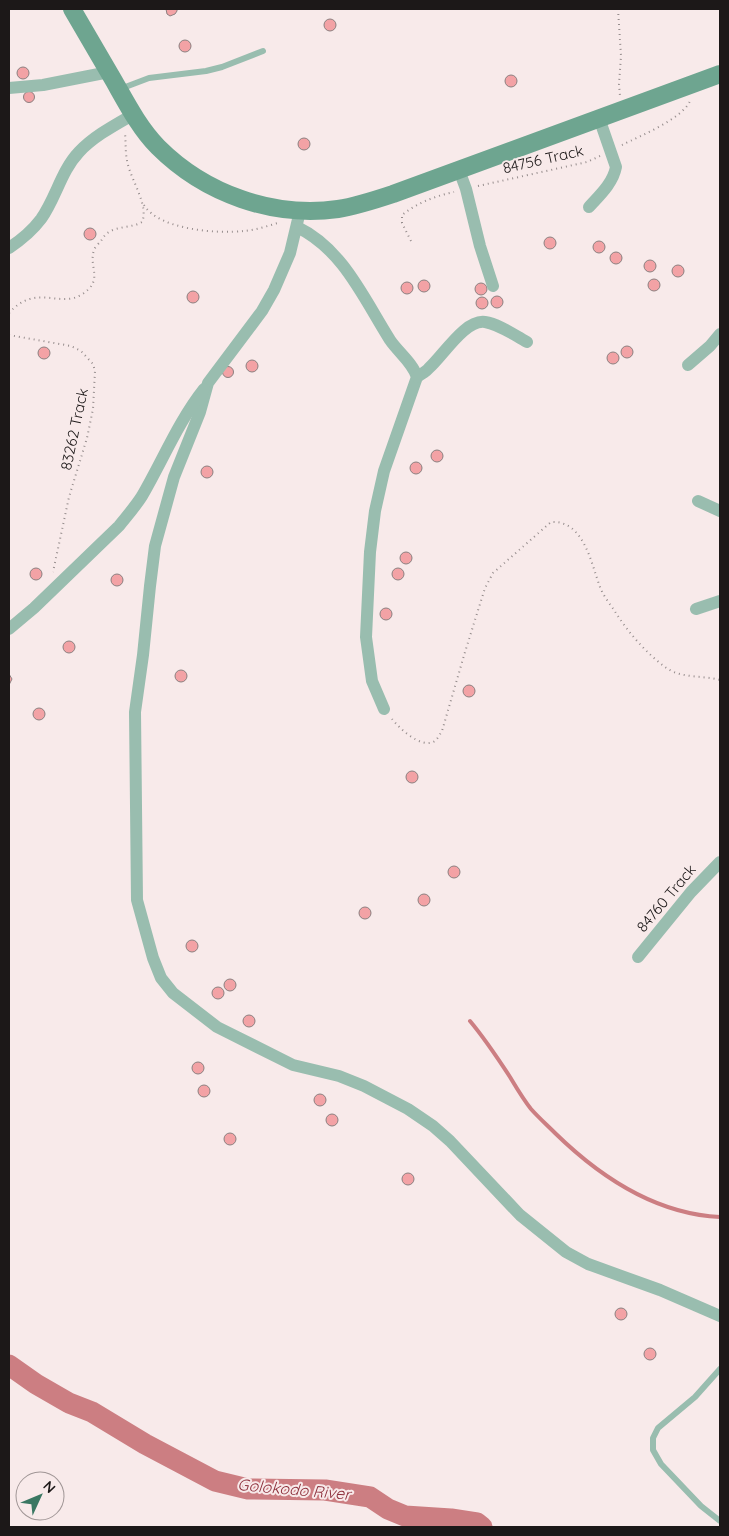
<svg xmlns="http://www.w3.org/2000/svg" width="729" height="1536" font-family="Quicksand,sans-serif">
<rect width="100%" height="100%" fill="#f8eaea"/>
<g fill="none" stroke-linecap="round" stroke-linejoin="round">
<path stroke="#cc7e82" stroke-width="4" d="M 470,1021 C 485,1039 497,1057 510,1077 C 516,1087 523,1099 531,1109 C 538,1117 547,1125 555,1133 C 600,1177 655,1214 720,1217"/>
<path stroke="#cc7e82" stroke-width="21" d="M 9,1365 L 36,1384 L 69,1403 L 92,1412 L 145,1444 L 215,1481 L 248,1489 L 325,1490 L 370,1497 L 388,1509 L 405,1516 L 451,1519 L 477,1523 L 482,1527"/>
</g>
<g fill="#f3a2a5" stroke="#8c8080">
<path d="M 166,9 L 177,9 L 177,11 L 175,14 L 170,16 L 167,14 Z"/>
<circle cx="330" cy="25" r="6"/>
<circle cx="185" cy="46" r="6"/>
<circle cx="23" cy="73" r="6"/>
<circle cx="511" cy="81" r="6"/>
<circle cx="29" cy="97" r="5.5"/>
<circle cx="304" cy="144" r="6"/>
<circle cx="90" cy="234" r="6"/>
<circle cx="550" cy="243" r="6"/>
<circle cx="599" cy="247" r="6"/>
<circle cx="616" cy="258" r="6"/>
<circle cx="650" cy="266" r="6"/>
<circle cx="678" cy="271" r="6"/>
<circle cx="654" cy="285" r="6"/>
<circle cx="424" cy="286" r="6"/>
<circle cx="407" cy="288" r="6"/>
<circle cx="481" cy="289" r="6"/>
<circle cx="193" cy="297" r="6"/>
<circle cx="497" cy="302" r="6"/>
<circle cx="482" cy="303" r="6"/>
<circle cx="627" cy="352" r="6"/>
<circle cx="44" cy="353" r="6"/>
<circle cx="613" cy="358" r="6"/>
<circle cx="252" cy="366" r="6"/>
<circle cx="228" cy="372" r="5.5"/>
<circle cx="437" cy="456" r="6"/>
<circle cx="416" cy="468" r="6"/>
<circle cx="207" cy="472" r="6"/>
<circle cx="406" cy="558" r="6"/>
<circle cx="36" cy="574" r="6"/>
<circle cx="398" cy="574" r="6"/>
<circle cx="117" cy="580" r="6"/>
<circle cx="386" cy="614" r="6"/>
<circle cx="69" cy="647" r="6"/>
<circle cx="181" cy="676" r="6"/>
<path d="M 9,674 L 12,679 L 9,685 Z"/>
<circle cx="469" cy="691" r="6"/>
<circle cx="39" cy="714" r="6"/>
<circle cx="412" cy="777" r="6"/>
<circle cx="454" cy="872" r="6"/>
<circle cx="424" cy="900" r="6"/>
<circle cx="365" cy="913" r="6"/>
<circle cx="192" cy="946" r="6"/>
<circle cx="230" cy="985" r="6"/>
<circle cx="218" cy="993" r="6"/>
<circle cx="249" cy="1021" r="6"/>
<circle cx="198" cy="1068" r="6"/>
<circle cx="204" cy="1091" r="6"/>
<circle cx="320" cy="1100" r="6"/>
<circle cx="332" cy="1120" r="6"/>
<circle cx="230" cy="1139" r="6"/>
<circle cx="408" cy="1179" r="6"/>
<circle cx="621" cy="1314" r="6"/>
<circle cx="650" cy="1354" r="6"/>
</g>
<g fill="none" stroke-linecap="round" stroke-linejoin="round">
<g stroke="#968d8d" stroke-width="2" stroke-dasharray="1 4" stroke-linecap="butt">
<path d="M 618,9 L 621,56 L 619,84 L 620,96"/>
<path d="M 622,145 C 640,136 682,119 690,101"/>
<path d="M 478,186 L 587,162 L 600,156"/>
<path d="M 144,205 C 159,230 218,234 244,231 C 256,230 267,226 278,223"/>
<path d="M 411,241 L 402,223 L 402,215 C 417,203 435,196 454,192"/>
<path d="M 9,313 C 36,283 58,308 81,295 C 105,280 88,268 94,250 C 95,247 99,243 101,241 C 103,238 105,234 109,232 C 118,226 132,228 142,222 C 149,207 132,181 128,165 C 125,154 126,144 125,133"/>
<path d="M 9,335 L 71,346 L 81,351 L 93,364 L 95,371 L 93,409 L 87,438 L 69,497 L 53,572"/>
<path d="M 392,719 C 399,728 422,750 435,741 C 438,738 440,734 442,731 L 465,652 L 485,588 L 493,573 L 551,522 C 584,520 591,563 600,587 C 603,595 609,603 614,610 C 627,631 645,652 665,667 C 681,679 702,675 720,680"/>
</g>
<g stroke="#99bdaf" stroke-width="6">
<path d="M 120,89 L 149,78 L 206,71 L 222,67 L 263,51"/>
<path d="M 720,1369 L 695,1397 L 658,1428 L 653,1438 L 653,1450 L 661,1464 L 701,1506 L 720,1521"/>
</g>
<g stroke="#99bdaf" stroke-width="12">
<path d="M 9,88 L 43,85 L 109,72"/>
<path d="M 459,170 L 466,189 L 480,246 L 493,286"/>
<path d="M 589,207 C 600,195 613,183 616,167 L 599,118"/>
<path d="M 300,211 L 290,253 L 274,290 L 262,311 L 208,383 L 200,412 L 174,477 L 155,546 L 150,586 L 143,655 L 135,712 L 137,900 L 153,958 L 161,978 L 173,993 L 217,1027 L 293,1065 L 339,1076 L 364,1086 L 408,1109 L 433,1126 L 450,1141 L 520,1215 L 566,1252 L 588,1264 L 660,1290 L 720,1316"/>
<path d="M 297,227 C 343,249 364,299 390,340 C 398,352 413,363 417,377 L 384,471 L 375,511 L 370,552 L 366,637 L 372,681 L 384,709"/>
<path d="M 9,248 C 21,240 32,231 41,219 C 56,198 61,171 79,152 C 94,136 115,125 134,114"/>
<path d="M 688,365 L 710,346 L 720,334"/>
<path d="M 417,377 C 421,374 426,372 429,368 C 443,356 465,319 485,322 C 499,324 514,335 527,342"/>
<path d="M 698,501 L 720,511"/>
<path d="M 696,609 L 720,601"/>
<path d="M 9,629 L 34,608 L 119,526 C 127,516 135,507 142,496 C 163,460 178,422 204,389"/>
<path d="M 638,957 L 691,892 L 720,862"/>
</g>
<path stroke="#6ea590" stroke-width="18" d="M 72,9 C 86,33 100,57 114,81 C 127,104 140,129 158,147 C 205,194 273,218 338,209 C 357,206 375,200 393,194 L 720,74"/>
</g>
<g text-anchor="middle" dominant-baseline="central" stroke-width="4" stroke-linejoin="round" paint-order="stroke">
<g font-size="15" fill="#1c1818" stroke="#f8eaea">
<text transform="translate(543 159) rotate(-13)">84756 Track</text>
<text transform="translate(74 429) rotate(-78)">83262 Track</text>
<text transform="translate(666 898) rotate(-50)">84760 Track</text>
</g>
<g font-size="16" font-style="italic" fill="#8c2e3a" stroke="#f8eaea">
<text transform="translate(294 1489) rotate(5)">Golokodo River</text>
</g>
</g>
<rect width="729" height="1536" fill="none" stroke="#1c1818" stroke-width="20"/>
<g transform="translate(40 1496) rotate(46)"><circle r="24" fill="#f8eaea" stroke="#a09696"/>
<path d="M0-4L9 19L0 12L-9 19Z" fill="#3a7762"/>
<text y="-8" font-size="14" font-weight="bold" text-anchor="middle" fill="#1c1818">N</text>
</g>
</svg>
